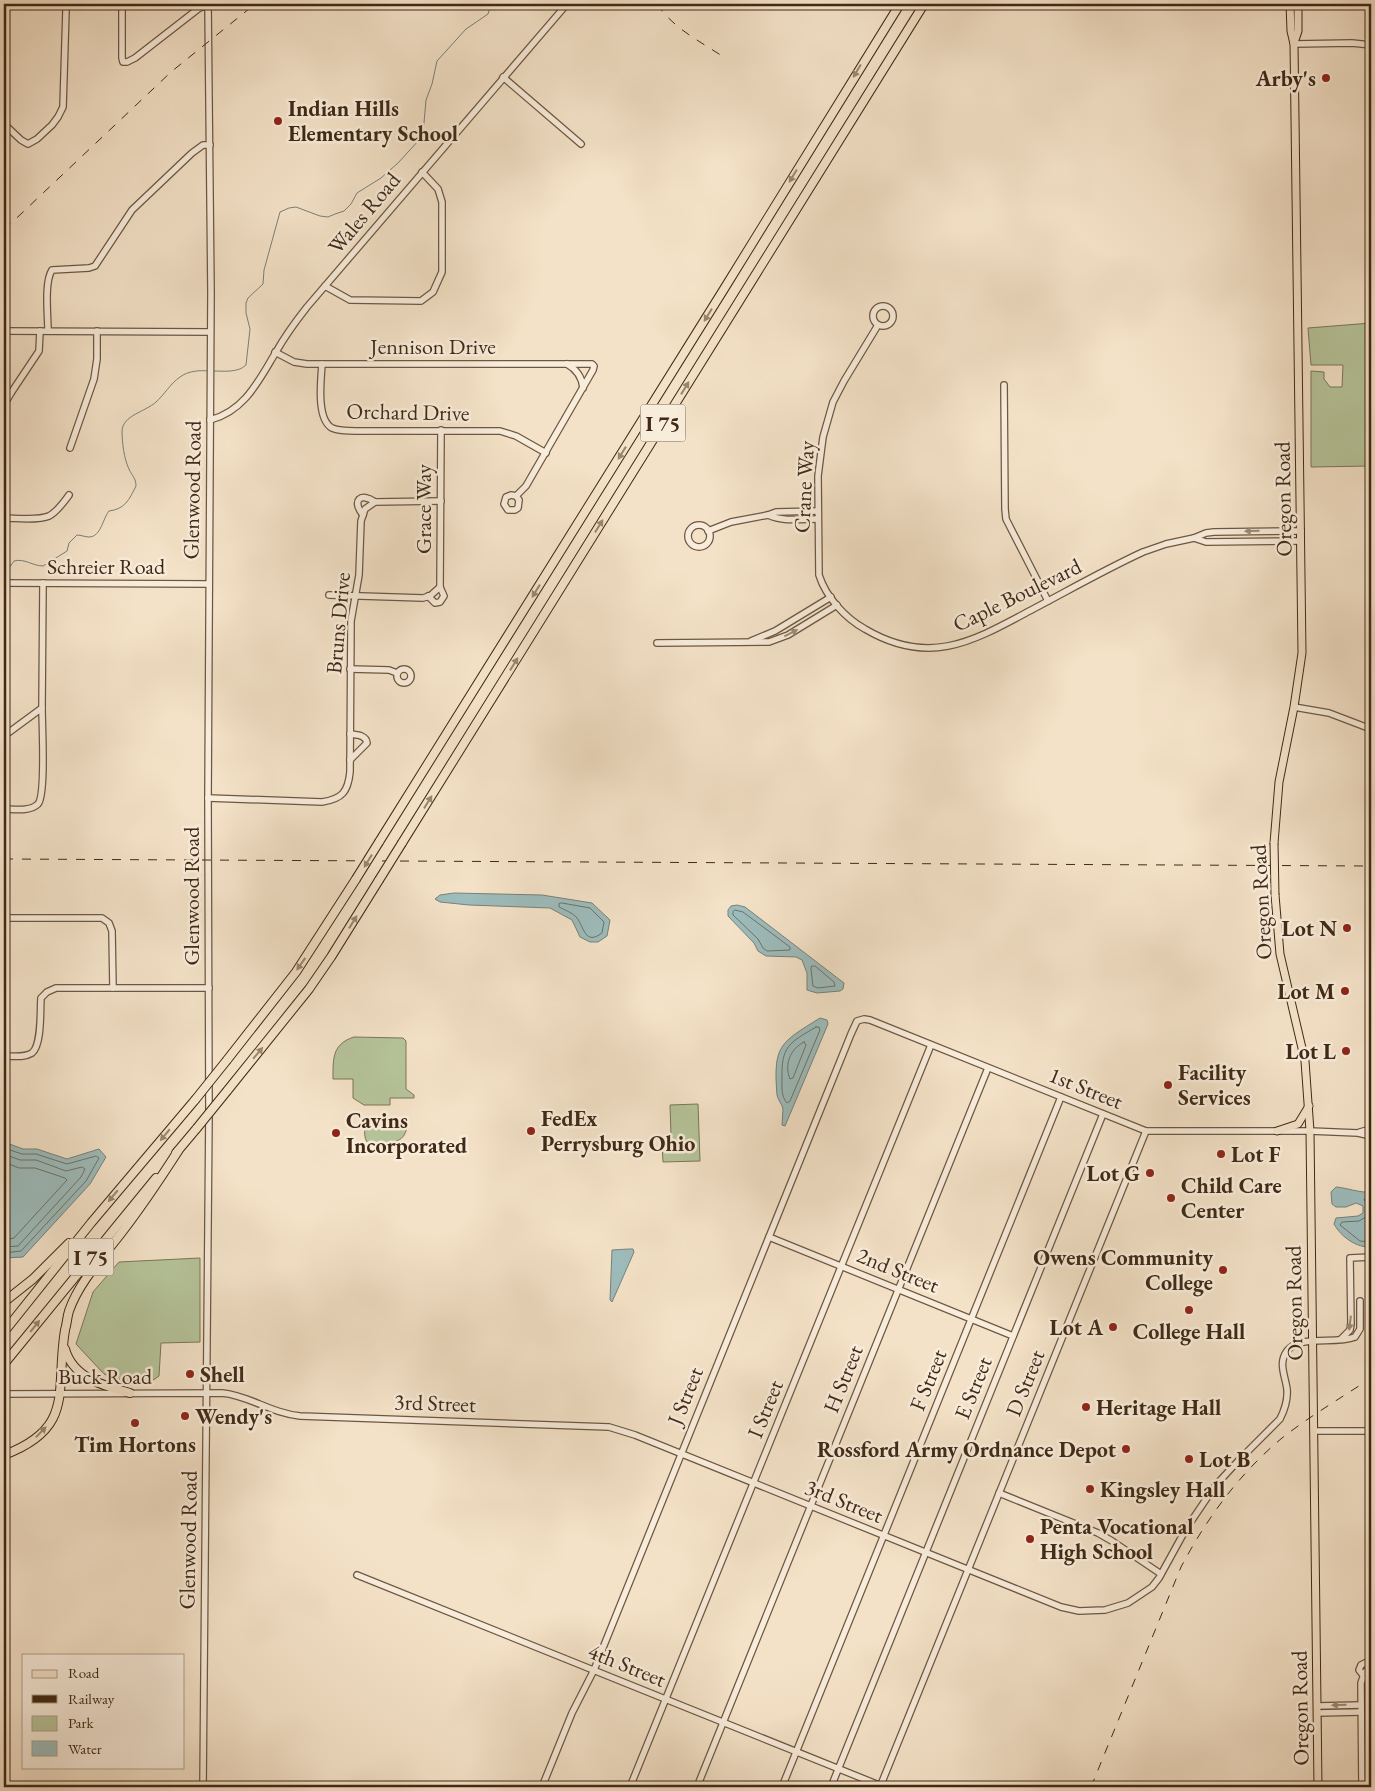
<svg xmlns="http://www.w3.org/2000/svg" width="1375" height="1791" font-family="'EB Garamond',serif">
<rect width="100%" height="100%" fill="#f4e2c8"/>
<filter id="stains"><feTurbulence type="fractalNoise" baseFrequency=".004" numOctaves="4"/><feColorMatrix values="0 0 0 0 .2 0 0 0 0 .09 0 0 0 0 .02 0 0 0 .5 -.17"/></filter>
<radialGradient id="worn" r=".72"><stop offset=".6" stop-color="#630" stop-opacity="0"/><stop offset="1" stop-color="#630" stop-opacity=".3"/></radialGradient>
<g fill="#b6c49a" stroke="#7b7658">
<path d="M 1371,323 L 1371,466 L 1311,467 L 1311,371 L 1324,372 L 1324,379 L 1330,387 L 1342,387 L 1343,365 L 1311,365 L 1308,328 Z"/>
<path d="M 354,1037 L 403,1038 L 406,1041 L 406,1089 L 414,1095 L 414,1098 L 390,1098 L 390,1105 L 364,1105 L 353,1098 L 353,1079 L 333,1079 C 333,1059 332,1044 354,1037 Z"/>
<path d="M 698,1104 L 700,1161 L 663,1162 L 662,1144 L 671,1135 L 670,1105 Z"/>
<path d="M 370,1118 L 371,1124 L 407,1123 C 407,1147 385,1143 368,1143 C 363,1139 364,1124 368,1119 Z"/>
<path d="M 200,1258 L 200,1342 L 161,1343 L 159,1376 L 152,1381 L 117,1380 L 104,1374 L 76,1344 L 93,1292 L 119,1262 Z"/>
</g>
<g fill="#9dbcbc" stroke="#788179">
<path d="M 454,893 L 542,895 L 592,903 L 610,920 L 607,936 L 598,942 L 590,942 L 580,937 L 572,920 L 550,908 L 469,905 L 440,902 L 435,899 L 440,895 Z"/>
<path d="M 737,905 L 745,907 L 844,983 L 843,989 L 840,991 L 817,993 L 807,990 L 807,973 L 802,960 L 796,957 L 766,956 L 758,951 L 754,943 L 728,916 L 728,910 L 731,906 Z"/>
<path d="M 820,1018 L 827,1020 L 828,1024 L 785,1126 L 782,1125 C 782,1120 783,1114 783,1109 C 782,1104 778,1100 777,1095 C 773,1045 780,1043 820,1018 Z"/>
<path d="M 4,1142 L 23,1149 L 37,1149 L 67,1159 L 99,1149 L 106,1157 L 90,1184 L 23,1257 L 4,1258 Z"/>
<path d="M 1336,1187 C 1348,1188 1359,1193 1371,1192 L 1371,1247 C 1357,1248 1341,1237 1334,1224 L 1336,1218 L 1358,1216 L 1363,1213 L 1363,1206 L 1356,1203 L 1346,1207 L 1336,1207 L 1332,1204 L 1331,1192 Z"/>
<path d="M 629,1249 L 633,1249 L 634,1252 L 612,1302 L 610,1300 L 612,1250 Z"/>
</g>
<g fill="none" stroke-linecap="round" stroke-linejoin="round">
<g stroke="#6e7268" stroke-width="1">
<path d="M 562,903 L 590,908 L 604,922 L 602,933 C 585,946 584,927 577,918 C 573,913 565,910 559,907 L 559,904 Z"/>
<path d="M 735,910 L 743,912 L 790,947 L 790,950 L 767,951 L 763,948 L 758,939 L 733,915 L 733,912 Z"/>
<path d="M 812,966 L 815,966 L 834,982 L 835,986 L 818,988 L 813,986 L 811,969 Z"/>
<path d="M 816,1027 L 819,1027 L 820,1030 L 790,1101 L 787,1103 C 781,1096 782,1088 782,1080 C 781,1046 789,1043 816,1027 Z"/>
<path d="M 804,1042 L 806,1045 L 793,1078 L 790,1079 C 784,1065 790,1049 804,1042 Z"/>
<path d="M 4,1148 L 22,1154 L 36,1154 L 67,1164 L 96,1156 L 99,1158 L 86,1181 L 21,1251 L 4,1253"/>
<path d="M 4,1154 L 20,1160 L 36,1160 L 66,1171 L 82,1167 L 85,1169 L 81,1177 L 18,1246 L 4,1247"/>
<path d="M 4,1162 L 19,1168 L 35,1168 L 65,1178 L 67,1180 L 14,1238 L 4,1240"/>
<path d="M 1371,1197 L 1364,1199 L 1368,1207 L 1366,1217 L 1359,1221 L 1342,1222 L 1340,1225 L 1360,1241 L 1371,1242"/>
</g>
<g stroke="#788179" stroke-width="1">
<path d="M 213,371 C 223,371 238,373 246,365 L 250,329 L 246,313 L 246,303 L 248,298 L 263,284 L 264,270 L 280,212 L 289,208 L 296,207 L 320,216 L 328,217 L 335,214 L 344,211 L 351,204 L 357,193 L 381,178 L 398,163 L 419,140 L 423,134 L 426,100 L 432,84 L 437,61 L 466,29 L 488,14 L 491,4"/>
<path d="M 8,581 L 9,568 L 14,561 C 24,558 33,566 43,566 L 67,551 L 69,543 L 77,535 C 81,535 85,537 89,537 C 101,537 103,518 109,511 C 125,509 129,500 136,486 C 136,478 132,476 129,469 C 124,459 122,442 122,431 C 123,415 145,412 156,402 C 164,395 170,384 180,377 C 188,371 199,370 209,371"/>
<path d="M 4,601 L 7,585"/>
</g>
<g stroke="#6d5742" stroke-width="8">
<g id="minor">
<path d="M 122,4 L 122,58 L 123,62 L 127,62 L 135,58 L 198,9 L 208,4"/>
<path d="M 1294,44 L 1352,43 L 1371,45"/>
<path d="M 503,77 L 581,144"/>
<path d="M 4,124 L 21,140 L 28,144 L 37,139 L 52,125 L 58,117 L 63,107 L 66,10"/>
<path d="M 325,286 L 350,300 L 421,301 L 433,292 L 442,272 L 442,202 L 438,189 L 422,172"/>
<circle cx="883" cy="316" r="10"/>
<path d="M 878,325 L 844,381 L 833,402 L 823,437 L 818,476 L 819,575 C 826,597 845,618 865,629 C 931,668 975,640 1035,608 C 1071,589 1106,569 1143,552 L 1166,544 L 1194,538"/>
<path d="M 4,331 L 210,332"/>
<path d="M 48,331 C 48,316 44,282 52,270 L 89,268 L 95,266 L 132,210 L 192,153 L 203,145 L 210,145"/>
<path d="M 275,352 L 294,362 L 307,364 L 592,364 L 594,366 L 593,370 L 526,486 L 516,496 L 511,495 L 506,497 L 504,504 L 508,510 L 515,510 L 518,508 L 519,500 L 516,496"/>
<path d="M 322,364 C 321,380 316,419 332,428 C 339,431 348,431 356,431 L 500,431 L 516,436 L 546,453"/>
<path d="M 567,364 C 576,369 582,377 583,388"/>
<path d="M 1004,385 L 1005,509 L 1006,519 L 1048,601"/>
<path d="M 4,393 L 11,393 L 39,351 L 40,331"/>
<path d="M 4,405 L 11,393"/>
<path d="M 210,420 C 245,411 259,380 276,352 C 285,336 296,321 307,307 L 567,4"/>
<path d="M 70,448 L 94,379 L 97,359 L 97,331"/>
<path d="M 363,515 C 351,500 361,492 375,502 L 441,501"/>
<path d="M 768,515 C 783,522 802,519 818,519"/>
<path d="M 4,518 C 15,518 38,521 49,516 C 57,512 63,503 69,495"/>
<circle cx="699" cy="536" r="11"/>
<path d="M 708,531 L 731,522 L 768,515 L 776,512 L 818,511"/>
<path d="M 1301,531 L 1214,532 L 1206,533 L 1194,538 L 1206,542 L 1301,541"/>
<path d="M 4,583 L 208,584"/>
<path d="M 329,595 L 423,598 L 430,596 L 440,587"/>
<path d="M 428,596 L 435,603 L 440,602 L 444,596 L 440,587 L 441,430"/>
<path d="M 751,641 L 775,631 L 831,597"/>
<path d="M 657,643 L 769,642 L 788,635 L 837,605"/>
<path d="M 350,669 L 389,670 L 397,673"/>
<circle cx="404" cy="676" r="7"/>
<path d="M 1294,707 L 1329,713 L 1371,729"/>
<path d="M 42,708 L 43,583"/>
<path d="M 350,734 C 357,735 366,735 367,743 L 350,760"/>
<path d="M 4,736 L 42,708 C 42,724 46,795 38,804 C 30,812 13,809 4,809"/>
<path d="M 208,798 L 322,802 C 342,799 348,792 350,772 L 351,621 L 359,575 L 361,521 L 365,509 L 375,502"/>
<path d="M 4,918 L 102,918 L 109,923 L 112,931 L 113,988"/>
<path d="M 1371,960 L 1369,960 L 1371,1084"/>
<path d="M 4,1056 C 13,1056 24,1058 32,1053 C 42,1045 40,1011 41,998 L 47,992 L 56,988 L 209,988"/>
<path d="M 1360,1132 L 1371,1129"/>
<path d="M 769,1237 L 1013,1336"/>
<path d="M 1341,1339 L 1350,1330 L 1351,1324 L 1350,1258 L 1371,1257"/>
<path d="M 4,1394 L 222,1393 C 251,1396 270,1413 300,1416 L 609,1427 L 635,1435 L 1061,1607 L 1079,1611 L 1105,1610 L 1128,1603 L 1152,1587 L 1159,1578 L 1186,1529 L 1215,1486 L 1239,1460 L 1280,1419 C 1285,1409 1288,1399 1287,1389 C 1285,1375 1278,1363 1287,1351 C 1300,1334 1335,1345 1355,1337 L 1360,1329 L 1360,1301"/>
<path d="M 1314,1431 L 1371,1431"/>
<path d="M 999,1493 L 1098,1533 L 1112,1541 L 1161,1574"/>
<path d="M 357,1575 L 884,1787"/>
<path d="M 1363,1675 L 1359,1670 L 1361,1665 L 1367,1662 L 1371,1663"/>
<path d="M 1317,1706 L 1361,1705"/>
<path d="M 1317,1713 L 1361,1712"/>
<path d="M 203,1787 L 209,1113 L 208,798 L 211,292 L 208,4"/>
<path d="M 542,1787 L 572,1713 L 594,1670 L 851,1034 L 857,1021 L 864,1019 L 870,1020 L 1146,1131 L 1310,1131 L 1358,1133 L 1371,1136"/>
<path d="M 630,1787 L 931,1045"/>
<path d="M 697,1787 L 988,1068"/>
<path d="M 782,1787 L 1061,1097"/>
<path d="M 831,1787 L 1103,1114"/>
<path d="M 880,1787 L 1146,1131"/>
<path d="M 1362,1787 L 1361,1683 L 1365,1672 L 1371,1667"/>
</g>
</g>
<g stroke="#402915" stroke-width="9">
<g id="major">
<path d="M 1294,43 L 1298,31 L 1298,4"/>
<path d="M 1274,843 L 1279,782 L 1294,707 L 1302,653 L 1295,118 L 1294,44 L 1291,31 L 1290,4"/>
<path d="M 1275,895 L 1280,954 L 1305,1061 L 1310,1131 L 1318,1787"/>
<path d="M 1277,1131 L 1298,1124 L 1309,1106"/>
</g>
</g>
<g stroke="#402915" stroke-width="10">
<g id="highway">
<path d="M 379,842 L 724,289 L 900,4"/>
<path d="M 402,843 L 924,4"/>
<path d="M 227,1060 L 296,972 L 356,879"/>
<path d="M 227,1091 L 309,989 L 331,957 L 379,880"/>
<path d="M 176,1153 L 197,1128"/>
<path d="M 4,1302 L 33,1279 L 69,1243"/>
<path d="M 4,1332 L 91,1223 L 195,1100"/>
<path d="M 65,1349 C 73,1378 104,1386 130,1393"/>
<path d="M 4,1364 L 156,1178"/>
<path d="M 4,1455 C 76,1428 55,1390 65,1330 C 67,1324 67,1317 69,1311 C 79,1282 103,1257 122,1232 C 142,1206 160,1179 178,1151"/>
</g>
</g>
<use href="#minor" stroke="#f8ecdb" stroke-width="5.5"/>
<use href="#major" stroke="#f4e2c8" stroke-width="7"/>
<use href="#highway" stroke="#f4e2c8" stroke-width="8"/>
<g stroke="#402915" stroke-width="1" stroke-dasharray="9 9" stroke-linecap="butt">
<path d="M 657,4 C 673,28 698,40 722,56"/>
<path d="M 4,230 L 171,72 L 255,4"/>
<path d="M 4,859 L 1371,866"/>
<path d="M 1091,1787 L 1181,1567 C 1207,1518 1239,1474 1282,1438 C 1310,1416 1341,1398 1371,1378"/>
</g>
<g stroke="#402915" stroke-width="9" stroke-linecap="butt">
<path id="major-bridge" d="M 1274,843 L 1275,895"/>
</g>
<g stroke="#402915" stroke-width="10" stroke-linecap="butt">
<g id="highway-bridge">
<path d="M 356,879 L 379,842"/>
<path d="M 379,880 L 402,843"/>
<path d="M 195,1100 L 227,1060"/>
<path d="M 197,1128 L 227,1091"/>
</g>
</g>
<use href="#major-bridge" stroke="#f4e2c8" stroke-width="7"/>
<use href="#highway-bridge" stroke="#f4e2c8" stroke-width="8"/>
</g>
<defs><path id="oneway-solid" d="M-6-.8H1V-3.2L6.5 0L1 3.2V.8H-6Z" transform="scale(1.25)"/></defs>
<g fill="#9a866e">
<use href="#oneway-solid" transform="translate(857 71) rotate(121)"/>
<use href="#oneway-solid" transform="translate(793 176) rotate(121)"/>
<use href="#oneway-solid" transform="translate(708 315) rotate(122)"/>
<use href="#oneway-solid" transform="translate(685 388) rotate(-58)"/>
<use href="#oneway-solid" transform="translate(622 453) rotate(122)"/>
<use href="#oneway-solid" transform="translate(599 526) rotate(-58)"/>
<use href="#oneway-solid" transform="translate(536 591) rotate(122)"/>
<use href="#oneway-solid" transform="translate(514 664) rotate(-58)"/>
<use href="#oneway-solid" transform="translate(428 802) rotate(-58)"/>
<use href="#oneway-solid" transform="translate(368 861) rotate(122)"/>
<use href="#oneway-solid" transform="translate(353 922) rotate(-58)"/>
<use href="#oneway-solid" transform="translate(301 964) rotate(125)"/>
<use href="#oneway-solid" transform="translate(258 1053) rotate(-50)"/>
<use href="#oneway-solid" transform="translate(165 1135) rotate(130)"/>
<use href="#oneway-solid" transform="translate(113 1196) rotate(130)"/>
<use href="#oneway-solid" transform="translate(35 1326) rotate(-51)"/>
<use href="#oneway-solid" transform="translate(41 1432) rotate(-46)"/>
</g>
<g fill="#9c8a78">
<use href="#oneway-solid" transform="translate(1252 531) rotate(179)"/>
<use href="#oneway-solid" transform="translate(791 633) rotate(-27)"/>
<use href="#oneway-solid" transform="translate(1350 1323) rotate(97)"/>
<use href="#oneway-solid" transform="translate(1339 1705) rotate(179)"/>
</g>
<g fill="#8f2418" stroke="#f8ecdb" stroke-width="2">
<circle cx="1326" cy="78" r="5"/>
<circle cx="278" cy="121" r="5"/>
<circle cx="1347" cy="928" r="5"/>
<circle cx="1345" cy="991" r="5"/>
<circle cx="1346" cy="1051" r="5"/>
<circle cx="1168" cy="1085" r="5"/>
<circle cx="531" cy="1131" r="5"/>
<circle cx="336" cy="1133" r="5"/>
<circle cx="1221" cy="1154" r="5"/>
<circle cx="1150" cy="1173" r="5"/>
<circle cx="1171" cy="1198" r="5"/>
<circle cx="1223" cy="1270" r="5"/>
<circle cx="1189" cy="1310" r="5"/>
<circle cx="1113" cy="1327" r="5"/>
<circle cx="190" cy="1374" r="5"/>
<circle cx="1086" cy="1407" r="5"/>
<circle cx="185" cy="1416" r="5"/>
<circle cx="135" cy="1423" r="5"/>
<circle cx="1126" cy="1449" r="5"/>
<circle cx="1189" cy="1459" r="5"/>
<circle cx="1090" cy="1489" r="5"/>
<circle cx="1030" cy="1539" r="5"/>
</g>
<g text-anchor="middle" dominant-baseline="central" stroke-width="5" stroke-linejoin="round" paint-order="stroke">
<g fill="#f8ecdb" stroke="#776450" stroke-width="1">
<rect x="640.5" y="404.5" width="45" height="37" rx="4"/>
<rect x="68.5" y="1238.5" width="45" height="37" rx="4"/>
</g>
<g font-size="21" font-weight="bold" fill="#402915">
<text x="663" y="423">I 75</text>
<text x="91" y="1257">I 75</text>
</g>
<g font-size="22" font-weight="bold" fill="#402915" stroke="#f8ecdb" text-anchor="start">
<text x="1316" y="78" text-anchor="end">Arby's</text>
<text x="288" y="108">Indian Hills<tspan x="288" dy="25">Elementary School</tspan></text>
<text x="1337" y="928" text-anchor="end">Lot N</text>
<text x="1335" y="991" text-anchor="end">Lot M</text>
<text x="1336" y="1051" text-anchor="end">Lot L</text>
<text x="1178" y="1072">Facility<tspan x="1178" dy="25">Services</tspan></text>
<text x="541" y="1118">FedEx<tspan x="541" dy="25">Perrysburg Ohio</tspan></text>
<text x="346" y="1120">Cavins<tspan x="346" dy="25">Incorporated</tspan></text>
<text x="1231" y="1154">Lot F</text>
<text x="1140" y="1173" text-anchor="end">Lot G</text>
<text x="1181" y="1185">Child Care<tspan x="1181" dy="25">Center</tspan></text>
<text x="1213" y="1257" text-anchor="end">Owens Community<tspan x="1213" dy="25">College</tspan></text>
<text x="1103" y="1327" text-anchor="end">Lot A</text>
<text x="1189" y="1331" text-anchor="middle">College Hall</text>
<text x="200" y="1374">Shell</text>
<text x="1096" y="1407">Heritage Hall</text>
<text x="195" y="1416">Wendy's</text>
<text x="135" y="1444" text-anchor="middle">Tim Hortons</text>
<text x="1116" y="1449" text-anchor="end">Rossford Army Ordnance Depot</text>
<text x="1199" y="1459">Lot B</text>
<text x="1100" y="1489">Kingsley Hall</text>
<text x="1040" y="1526">Penta Vocational<tspan x="1040" dy="25">High School</tspan></text>
</g>
<g font-size="22" fill="#402915" stroke="#f8ecdb">
<text transform="translate(364 213) rotate(-50)">Wales Road</text>
<text x="433" y="346">Jennison Drive</text>
<text transform="translate(408 412) rotate(1)">Orchard Drive</text>
<text transform="translate(804 487) rotate(-87)">Crane Way</text>
<text transform="translate(192 490) rotate(-89)">Glenwood Road</text>
<text transform="translate(1283 499) rotate(-91)">Oregon Road</text>
<text transform="translate(423 509) rotate(-90)">Grace Way</text>
<text x="106" y="566">Schreier Road</text>
<text transform="translate(1017 595) rotate(-26)">Caple Boulevard</text>
<text transform="translate(338 623) rotate(-85)">Bruns Drive</text>
<text transform="translate(191 896) rotate(-90)">Glenwood Road</text>
<text transform="translate(1261 902) rotate(-93)">Oregon Road</text>
<text transform="translate(1086 1088) rotate(22)">1st Street</text>
<text transform="translate(898 1270) rotate(22)">2nd Street</text>
<text transform="translate(1294 1303) rotate(-91)">Oregon Road</text>
<text x="105" y="1376">Buck Road</text>
<text transform="translate(843 1379) rotate(-68)">H Street</text>
<text transform="translate(928 1380) rotate(-68)">F Street</text>
<text transform="translate(1025 1383) rotate(-68)">D Street</text>
<text transform="translate(973 1388) rotate(-68)">E Street</text>
<text transform="translate(685 1396) rotate(-68)">J Street</text>
<text transform="translate(435 1403) rotate(2)">3rd Street</text>
<text transform="translate(765 1409) rotate(-68)">I Street</text>
<text transform="translate(844 1501) rotate(22)">3rd Street</text>
<text transform="translate(188 1540) rotate(-89)">Glenwood Road</text>
<text transform="translate(627 1665) rotate(22)">4th Street</text>
<text transform="translate(1300 1708) rotate(-91)">Oregon Road</text>
</g>
</g>
<rect width="1375" height="1791" fill="none" stroke="#f4e2c8" stroke-width="20"/>
<rect x="5" y="5" width="1365" height="1781" fill="none" stroke="#402915" stroke-width="2.5"/>
<rect x="10" y="10" width="1355" height="1771" fill="none" stroke="#402915"/>
<rect x="22" y="1654" width="162" height="115" fill="#f8ecdb" stroke="#ae9e8c"/>
<rect x="32" y="1670" width="25" height="8" fill="#f4e2c8" stroke="#ae9e8c"/>
<text x="68" y="1678" font-size="15" fill="#402915">Road</text>
<rect x="32" y="1695" width="25" height="8" fill="#402915" stroke="#ae9e8c"/>
<text x="68" y="1704" font-size="15" fill="#402915">Railway</text>
<rect x="32" y="1716" width="25" height="15" fill="#b6c49a" stroke="#ae9e8c"/>
<text x="68" y="1728" font-size="15" fill="#402915">Park</text>
<rect x="32" y="1741" width="25" height="15" fill="#9dbcbc" stroke="#ae9e8c"/>
<text x="68" y="1754" font-size="15" fill="#402915">Water</text>
<rect width="100%" height="100%" filter="url(#stains)"/>
<rect width="100%" height="100%" fill="url(#worn)"/>
</svg>
